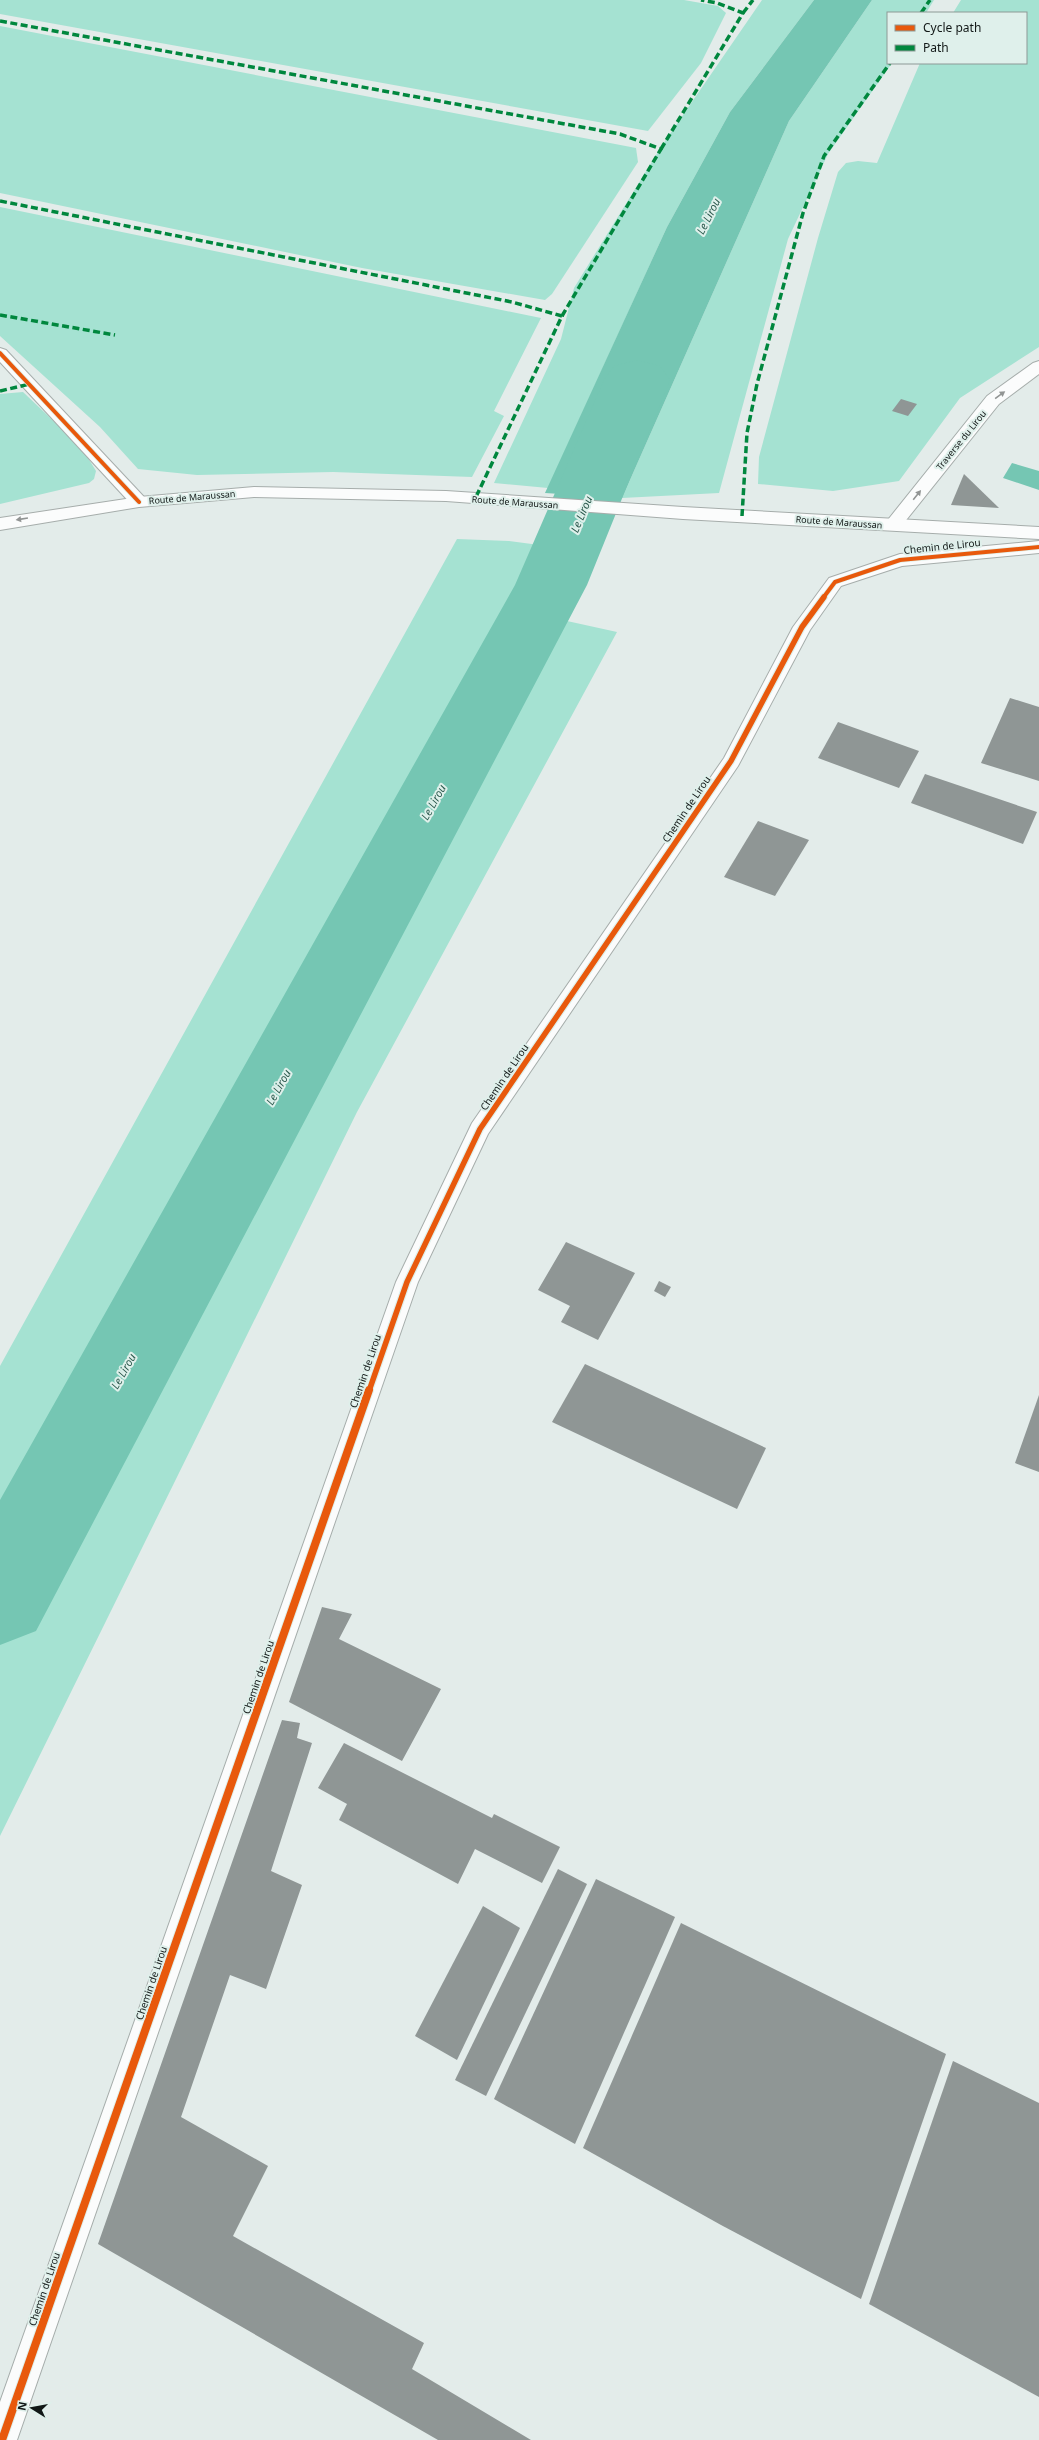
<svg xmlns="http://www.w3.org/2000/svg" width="1039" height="2440" font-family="'Noto Sans',sans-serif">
<rect width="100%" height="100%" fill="#e3ecea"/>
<g fill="#a5e2d2">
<path d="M 0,0 L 684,0 L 718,6 L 726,13 L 701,63 L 648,131 L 0,14 Z"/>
<path d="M 762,0 L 814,0 L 730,112 L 667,227 L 548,488 L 494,483 L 561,339 L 574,288 L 661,147 Z"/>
<path d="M 872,0 L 934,0 L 926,13 L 888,13 L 888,63 L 892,63 L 828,154 L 788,239 L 719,493 L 622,498 L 789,121 Z"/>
<path d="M 961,0 L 1039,0 L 1039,347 L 960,398 L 899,481 L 833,491 L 758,484 L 759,457 L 818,238 L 838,172 L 846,163 L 858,161 L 877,163 L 920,63 L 1026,63 L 1026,13 L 953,13 Z"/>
<path d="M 0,26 L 636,148 L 638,162 L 552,294 L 545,300 L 362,268 L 0,193 Z"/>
<path d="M 0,207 L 541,318 L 494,411 L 504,416 L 472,477 L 333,472 L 197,475 L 138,469 L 100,427 L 0,336 Z"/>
<path d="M 23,392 L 82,448 L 96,471 L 94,479 L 89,483 L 0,504 L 0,394 Z"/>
<path d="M 457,539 L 509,541 L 547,546 L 525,602 L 293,1026 L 335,1038 L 567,621 L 617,632 L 357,1112 L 0,1836 L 0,1366 Z"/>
</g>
<g fill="#75c6b3">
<path d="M 814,0 L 872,0 L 789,121 L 622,498 L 545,493 L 667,227 L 730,112 Z"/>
<path d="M 1012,463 L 1039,471 L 1039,490 L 1003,478 Z"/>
</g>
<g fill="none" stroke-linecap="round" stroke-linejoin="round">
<path fill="#75c6b3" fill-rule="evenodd" d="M 637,360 L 660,366 L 670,380 L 587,585 L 36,1631 L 0,1645 L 0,1500 L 515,585 L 604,380 L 614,366 Z"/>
</g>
<g fill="#8f9695">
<path d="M 901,399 L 917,404 L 908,416 L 892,411 Z"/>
<path d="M 964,474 L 999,508 L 951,505 Z"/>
<path d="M 1010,698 L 1039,707 L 1039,781 L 981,763 Z"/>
<path d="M 838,722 L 919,751 L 899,788 L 818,758 Z"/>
<path d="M 925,774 L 1037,812 L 1023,844 L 911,803 Z"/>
<path d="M 758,821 L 809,840 L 775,896 L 724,877 Z"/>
<path d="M 566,1242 L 635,1273 L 598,1340 L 561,1322 L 570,1306 L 538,1290 Z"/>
<path d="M 659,1281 L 671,1287 L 665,1297 L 654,1291 Z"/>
<path d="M 585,1364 L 766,1448 L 737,1509 L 552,1422 Z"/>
<path d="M 1039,1395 L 1039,1472 L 1015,1463 Z"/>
<path d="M 322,1607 L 352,1614 L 339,1639 L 441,1689 L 402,1761 L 289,1702 Z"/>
<path d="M 282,1720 L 300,1723 L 297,1738 L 312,1743 L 271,1871 L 302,1885 L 266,1989 L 230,1975 L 181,2117 L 268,2166 L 233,2236 L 424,2343 L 412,2369 L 531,2440 L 438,2440 L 98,2244 Z"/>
<path d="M 344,1743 L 492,1818 L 494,1814 L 560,1847 L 542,1883 L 475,1849 L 458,1884 L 339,1820 L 347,1804 L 318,1788 Z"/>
<path d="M 558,1869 L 587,1884 L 486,2096 L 455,2080 Z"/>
<path d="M 596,1879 L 675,1917 L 575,2144 L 494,2099 Z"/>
<path d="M 483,1906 L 520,1928 L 457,2060 L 415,2036 Z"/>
<path d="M 681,1923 L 946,2054 L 861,2299 L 721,2225 L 583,2148 Z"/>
<path d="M 953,2061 L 1039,2103 L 1039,2397 L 869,2304 Z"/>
</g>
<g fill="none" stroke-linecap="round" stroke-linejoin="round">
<g stroke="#a6adab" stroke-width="2">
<g id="minor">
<path d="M 0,348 L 6,350 L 145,498 L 147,502 L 145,506 L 133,506 L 0,362 Z"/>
<path d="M 1039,361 L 1039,374 L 999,404 L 899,529 L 887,529 L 884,525 L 887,521 L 987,396 L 1033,363 Z"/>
<path d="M 1039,541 L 1039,553 L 902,566 L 841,586 L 810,630 L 738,766 L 488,1134 L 418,1282 L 17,2440 L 0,2440 L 0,2402 L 396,1282 L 472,1123 L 724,758 L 793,627 L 829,578 L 900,554 Z"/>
</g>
</g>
<g stroke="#a6adab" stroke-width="2">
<path id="secondary" d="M 254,487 L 446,491 L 683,507 L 1039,527 L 1039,539 L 683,519 L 446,501 L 254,497 L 139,507 L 0,530 L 0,518 L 139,497 Z"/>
</g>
<use href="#minor" fill="#fbfcfc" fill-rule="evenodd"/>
<use href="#secondary" fill="#fbfcfc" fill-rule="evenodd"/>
<g stroke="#00873e" stroke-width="3.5" stroke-dasharray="7 3.5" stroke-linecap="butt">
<path d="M 743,13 L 753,0"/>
<path d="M 921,13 L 930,0"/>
<path d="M 0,21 L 620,134 L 661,149 L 562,316"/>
<path d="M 661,149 L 743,13 L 717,3 L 701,0"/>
<path d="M 0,201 L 512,302 L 562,316 L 475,499"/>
<path d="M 0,315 L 115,335"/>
<path d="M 0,391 L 30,384"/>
<path d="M 742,516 L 747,433 L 757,384 L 803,213 L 824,156 L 890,63"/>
</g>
<g stroke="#dff0eb" stroke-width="5.5">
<g id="cycleway-far2">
<path d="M 0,353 L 139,502"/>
<path d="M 823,598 L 835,582 L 900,560 L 1039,547"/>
</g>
</g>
<g stroke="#dff0eb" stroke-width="8">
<path id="cycleway-far1" d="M 369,1391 L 407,1282 L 480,1129 L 731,761 L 802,627 L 824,597"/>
</g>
<g stroke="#dff0eb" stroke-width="10">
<path id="cycleway" d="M 2,2440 L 369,1390"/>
</g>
<use href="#cycleway-far2" stroke="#e8590c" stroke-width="4"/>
<use href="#cycleway-far1" stroke="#e8590c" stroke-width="5.5"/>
<use href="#cycleway" stroke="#e8590c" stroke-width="8"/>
</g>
<defs><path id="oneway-solid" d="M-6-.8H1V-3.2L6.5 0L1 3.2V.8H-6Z"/></defs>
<g fill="#929594">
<use href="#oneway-solid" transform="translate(1000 395) rotate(-36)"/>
<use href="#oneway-solid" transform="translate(917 495) rotate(-51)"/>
<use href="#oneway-solid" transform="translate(22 519) rotate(171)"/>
</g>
<g text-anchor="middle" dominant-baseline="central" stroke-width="4" stroke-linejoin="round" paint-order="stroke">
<g font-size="9" fill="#111716" stroke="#dff0eb">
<text transform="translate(961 440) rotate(-51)">Traverse du Lirou</text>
<text transform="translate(192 497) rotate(-5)">Route de Maraussan</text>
<text transform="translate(515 502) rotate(4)">Route de Maraussan</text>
<text transform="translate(839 522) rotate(4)">Route de Maraussan</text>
</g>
<g font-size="10" fill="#111716" stroke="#dff0eb">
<text transform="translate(942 546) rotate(-6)">Chemin de Lirou</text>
<text transform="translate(686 809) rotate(-56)">Chemin de Lirou</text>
<text transform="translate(504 1077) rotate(-56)">Chemin de Lirou</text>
<text transform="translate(365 1371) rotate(-71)">Chemin de Lirou</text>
<text transform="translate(258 1677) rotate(-71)">Chemin de Lirou</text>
<text transform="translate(151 1983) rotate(-71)">Chemin de Lirou</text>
<text transform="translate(44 2289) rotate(-71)">Chemin de Lirou</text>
</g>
<g font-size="11" font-style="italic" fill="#2a584c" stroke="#dff0eb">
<text transform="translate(708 216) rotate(-63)">Le Lirou</text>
<text transform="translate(581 514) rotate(-67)">Le Lirou</text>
<text transform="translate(433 802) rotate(-61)">Le Lirou</text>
<text transform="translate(278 1087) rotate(-61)">Le Lirou</text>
<text transform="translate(123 1371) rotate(-61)">Le Lirou</text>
</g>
</g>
<rect x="887" y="12" width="140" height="52" fill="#dff0eb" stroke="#8d9996"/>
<rect x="895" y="25" width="20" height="6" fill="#e8590c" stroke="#8d9996"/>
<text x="923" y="32" font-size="12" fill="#111716">Cycle path</text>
<rect x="895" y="45" width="20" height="6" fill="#00873e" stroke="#8d9996"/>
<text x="923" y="52" font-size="12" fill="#111716">Path</text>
<g transform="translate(32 2408) rotate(281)" stroke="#dff0eb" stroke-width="3" paint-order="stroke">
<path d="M0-3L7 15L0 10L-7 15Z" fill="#111716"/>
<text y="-6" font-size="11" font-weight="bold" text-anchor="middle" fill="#111716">N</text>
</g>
</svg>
